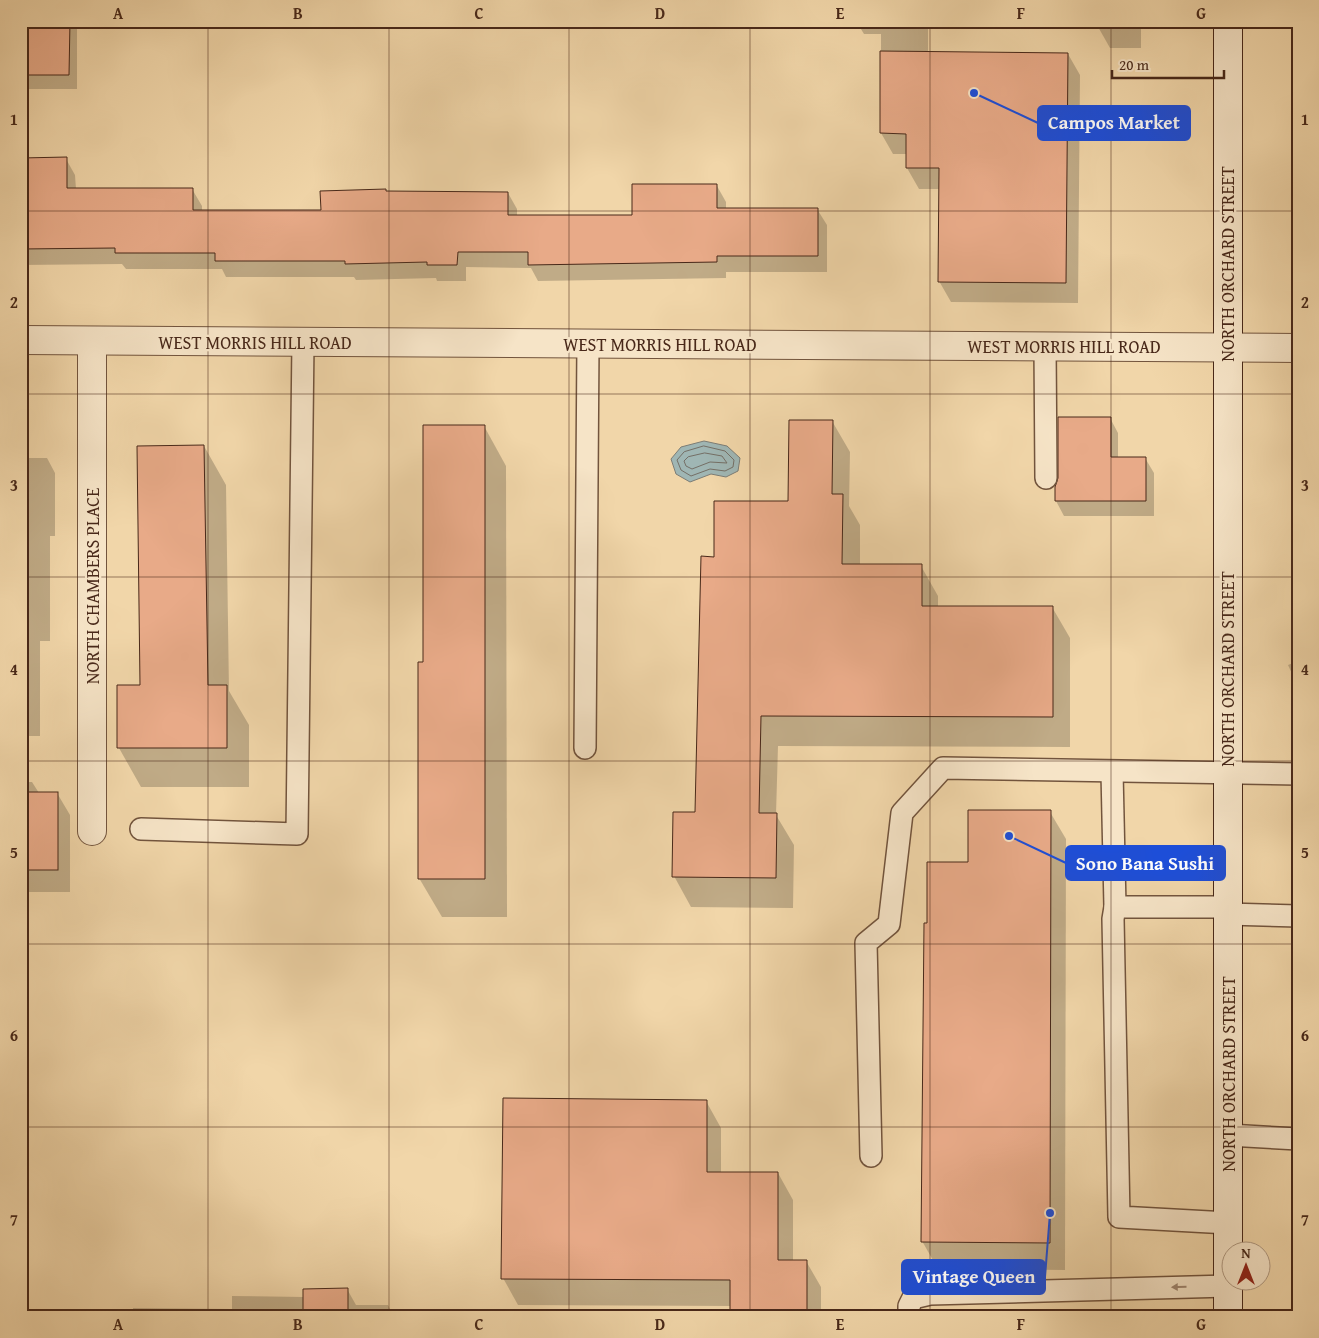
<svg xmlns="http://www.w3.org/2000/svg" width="1319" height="1338" font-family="'Gentium Book Plus',serif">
<rect width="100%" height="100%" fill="#f1d6a9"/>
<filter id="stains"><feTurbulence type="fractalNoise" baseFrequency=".004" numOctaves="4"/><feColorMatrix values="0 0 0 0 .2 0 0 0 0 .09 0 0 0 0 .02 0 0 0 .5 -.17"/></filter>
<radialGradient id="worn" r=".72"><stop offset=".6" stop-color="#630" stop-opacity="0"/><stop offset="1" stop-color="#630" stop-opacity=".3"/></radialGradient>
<path fill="#9fb6b4" stroke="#7c7d76" d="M 704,441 L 727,446 L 740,458 L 738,471 L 726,477 L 711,474 L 690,482 L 676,474 L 671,459 L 681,447 Z"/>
<g fill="#0003">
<path d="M 21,21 L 77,21 L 77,89 L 28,89 L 21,78 Z"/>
<path d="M 856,21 L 928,21 L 928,53 L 1068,54 L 1080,75 L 1078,303 L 951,302 L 939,281 L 940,189 L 919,189 L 907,168 L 907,154 L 893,154 L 881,133 L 881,34 L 864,34 Z"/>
<path d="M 1097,21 L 1141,21 L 1141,48 L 1110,48 L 1097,25 Z"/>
<path d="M 21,159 L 66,159 L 75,175 L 76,189 L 192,189 L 202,206 L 202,211 L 322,211 L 386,192 L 508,193 L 517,209 L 517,216 L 633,216 L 717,186 L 726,202 L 726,209 L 817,209 L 827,225 L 827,272 L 726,272 L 726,278 L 538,281 L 531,268 L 466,267 L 466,281 L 437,281 L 436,278 L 356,280 L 354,277 L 226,277 L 222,269 L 126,269 L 122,264 L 21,265 Z"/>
<path d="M 1110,418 L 1118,433 L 1118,458 L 1145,458 L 1154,473 L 1154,516 L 1064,516 L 1056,501 L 1060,478 Z"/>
<path d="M 832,421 L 850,452 L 849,506 L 860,525 L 860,565 L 921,566 L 938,596 L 938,607 L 1052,607 L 1070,638 L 1070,747 L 778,746 L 776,815 L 794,845 L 793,908 L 691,907 L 674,876 L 697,814 L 715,558 L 789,502 Z"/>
<path d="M 484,426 L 506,466 L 507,917 L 442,917 L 419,878 L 424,663 Z"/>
<path d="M 204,446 L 226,485 L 229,691 L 249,725 L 249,787 L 141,787 L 119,748 L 141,686 Z"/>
<path d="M 21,458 L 47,458 L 55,473 L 55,536 L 50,536 L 50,641 L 40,641 L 40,736 L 21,736 Z"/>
<path d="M 1298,661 L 1298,687 L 1288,665 Z"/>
<path d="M 21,782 L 32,782 L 39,793 L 57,793 L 70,815 L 70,892 L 21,892 Z"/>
<path d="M 1050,812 L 1066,839 L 1065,1270 L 938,1269 L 922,1241 L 969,863 Z"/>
<path d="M 706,1101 L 721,1128 L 721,1173 L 778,1173 L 793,1200 L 793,1261 L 806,1261 L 821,1287 L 821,1317 L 731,1317 L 731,1306 L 518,1305 L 503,1278 Z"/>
<path d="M 347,1289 L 356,1305 L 388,1305 L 394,1317 L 133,1317 L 133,1308 L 232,1309 L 232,1296 L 304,1297 Z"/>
<path d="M 1022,1312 L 1130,1313 L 1132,1317 L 1022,1317 Z"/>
</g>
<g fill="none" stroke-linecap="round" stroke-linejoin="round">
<g stroke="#746f66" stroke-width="1">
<path d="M 704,446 L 725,451 L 734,460 L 733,467 L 725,471 L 710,469 L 691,476 L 681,470 L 677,460 L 684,452 Z"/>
<path d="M 705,453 L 722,456 L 727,463 L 710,462 L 692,469 L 686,466 L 684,461 L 688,457 Z"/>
</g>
</g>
<g fill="#e8aa88" stroke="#482819">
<path d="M 21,21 L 70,21 L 69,75 L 21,75 Z"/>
<path d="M 880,51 L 1068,53 L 1066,283 L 938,282 L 939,168 L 906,168 L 906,134 L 880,133 Z"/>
<path d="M 67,157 L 67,188 L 193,188 L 193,210 L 321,210 L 320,191 L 386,189 L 386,191 L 508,192 L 508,215 L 632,215 L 632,184 L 717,184 L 717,208 L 818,208 L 818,256 L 717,256 L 717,262 L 528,265 L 528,252 L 458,252 L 457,265 L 427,265 L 427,262 L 345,264 L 345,261 L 215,261 L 215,253 L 115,253 L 115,248 L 21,249 L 21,158 Z"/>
<path d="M 1058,417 L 1111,417 L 1111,457 L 1146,457 L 1146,501 L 1055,501 L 1055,487 L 1058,478 Z"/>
<path d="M 789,420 L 833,420 L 832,494 L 843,494 L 842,564 L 922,564 L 922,606 L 1053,606 L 1053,717 L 761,716 L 759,813 L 777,813 L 776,878 L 672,877 L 673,812 L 695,812 L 701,556 L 714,557 L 714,501 L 788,501 Z"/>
<path d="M 423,425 L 485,425 L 485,879 L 418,879 L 418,662 L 423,662 Z"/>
<path d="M 204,445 L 208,685 L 227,685 L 227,748 L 117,748 L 117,685 L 140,685 L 137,446 Z"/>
<rect x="21" y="792" width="37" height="78"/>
<path d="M 968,810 L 1051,810 L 1050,1243 L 921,1242 L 924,923 L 927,923 L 927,862 L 968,862 Z"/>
<path d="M 503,1098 L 707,1100 L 707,1172 L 778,1172 L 778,1260 L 807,1260 L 807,1317 L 730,1317 L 730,1280 L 501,1279 Z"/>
<path d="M 348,1288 L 348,1317 L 303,1317 L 303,1289 Z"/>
</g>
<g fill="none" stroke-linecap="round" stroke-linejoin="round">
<g stroke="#72543d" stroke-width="24">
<g id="lane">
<path d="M 1045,346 L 1046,478"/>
<path d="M 585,748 L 588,343"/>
<path d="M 1112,772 L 1115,907"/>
<path d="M 141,829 L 297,834 L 303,342"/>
<path d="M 1227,907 L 1115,907 L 1113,919 L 1119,1217 L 1228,1223"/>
<path d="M 1227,914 L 1298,916"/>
<path d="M 1228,1135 L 1298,1139"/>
<path d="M 871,1156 L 866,943 L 889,924 L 902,813 L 943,768 L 1298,774"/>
<path d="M 909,1317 L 909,1306 L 913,1298 L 930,1294 L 1228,1286"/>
</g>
</g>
<g stroke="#72543d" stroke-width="30">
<g id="street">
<path d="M 21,340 L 1298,348"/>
<path d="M 92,341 L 92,831"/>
</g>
</g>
<g stroke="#482819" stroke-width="30">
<path id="secondary" d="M 1228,1317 L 1228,21"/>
</g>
<use href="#lane" stroke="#f6e4c7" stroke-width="21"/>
<use href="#street" stroke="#f6e4c7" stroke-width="28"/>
<use href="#secondary" stroke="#f6e4c7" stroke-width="28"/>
</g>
<defs><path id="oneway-solid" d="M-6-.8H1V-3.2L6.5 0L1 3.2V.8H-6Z" transform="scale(1.25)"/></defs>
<use fill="#9f8670" href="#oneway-solid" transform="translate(1179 1287) rotate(179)"/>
<path fill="none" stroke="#482819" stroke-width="1" stroke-opacity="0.55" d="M 208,21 L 208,1317M 389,21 L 389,1317M 569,21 L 569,1317M 750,21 L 750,1317M 930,21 L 930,1317M 1111,21 L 1111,1317M 21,211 L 1298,211M 21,394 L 1298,394M 21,577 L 1298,577M 21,761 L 1298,761M 21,944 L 1298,944M 21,1127 L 1298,1127"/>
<g text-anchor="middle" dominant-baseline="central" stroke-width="4.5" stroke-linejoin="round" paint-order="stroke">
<g font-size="18" fill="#482819" stroke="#f6e4c7">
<text transform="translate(1227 264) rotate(-90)">NORTH ORCHARD STREET</text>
<text x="255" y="342">WEST MORRIS HILL ROAD</text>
<text x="660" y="344">WEST MORRIS HILL ROAD</text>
<text x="1064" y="346">WEST MORRIS HILL ROAD</text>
<text transform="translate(92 586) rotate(-90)">NORTH CHAMBERS PLACE</text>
<text transform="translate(1227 669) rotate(-90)">NORTH ORCHARD STREET</text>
<text transform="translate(1228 1074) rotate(-90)">NORTH ORCHARD STREET</text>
</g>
</g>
<path fill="none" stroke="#1d4ed8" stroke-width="2" d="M974 93L1038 123M1009 836L1066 863M1050 1213L1045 1277"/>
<g fill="#1d4ed8" stroke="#f6e4c7" stroke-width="2">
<circle cx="974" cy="93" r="5"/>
<circle cx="1009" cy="836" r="5"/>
<circle cx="1050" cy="1213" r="5"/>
</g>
<g fill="#1d4ed8" stroke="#1d4ed8" stroke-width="2">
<rect x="1038" y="106" width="152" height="34" rx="5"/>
<rect x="1066" y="846" width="159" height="34" rx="5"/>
<rect x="902" y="1260" width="143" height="34" rx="5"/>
</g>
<g font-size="19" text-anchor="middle" font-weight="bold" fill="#fff">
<text x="1114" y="129">Campos Market</text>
<text x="1145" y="870">Sono Bana Sushi</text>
<text x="974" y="1283">Vintage Queen</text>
</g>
<rect width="1319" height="1338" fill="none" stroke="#f1d6a9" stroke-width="55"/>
<g transform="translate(1246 1266)"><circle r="24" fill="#f6e4c7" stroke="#b09981"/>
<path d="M0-4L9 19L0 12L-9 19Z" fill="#8f2418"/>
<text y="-8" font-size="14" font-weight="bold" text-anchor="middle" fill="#482819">N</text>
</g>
<path d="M1112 70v8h112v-8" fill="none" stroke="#482819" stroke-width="2.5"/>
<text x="1119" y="70" font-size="15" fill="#482819" stroke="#f6e4c7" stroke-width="4" paint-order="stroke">20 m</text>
<rect x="28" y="28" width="1264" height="1282" fill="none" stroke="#482819" stroke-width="2"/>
<g font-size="16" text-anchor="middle" font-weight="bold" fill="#482819">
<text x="118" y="19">A</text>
<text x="298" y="19">B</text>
<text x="479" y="19">C</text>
<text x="660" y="19">D</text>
<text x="840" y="19">E</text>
<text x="1021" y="19">F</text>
<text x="1201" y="19">G</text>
<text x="14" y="125">1</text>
<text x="1305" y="125">1</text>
<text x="14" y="308">2</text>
<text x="1305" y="308">2</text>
<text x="14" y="491">3</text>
<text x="1305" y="491">3</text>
<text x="14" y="675">4</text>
<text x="1305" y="675">4</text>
<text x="14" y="858">5</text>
<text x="1305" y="858">5</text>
<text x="14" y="1041">6</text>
<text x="1305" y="1041">6</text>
<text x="14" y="1225">7</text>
<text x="1305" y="1225">7</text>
<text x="118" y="1330">A</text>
<text x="298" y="1330">B</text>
<text x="479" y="1330">C</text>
<text x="660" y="1330">D</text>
<text x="840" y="1330">E</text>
<text x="1021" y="1330">F</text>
<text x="1201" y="1330">G</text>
</g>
<rect width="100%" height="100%" filter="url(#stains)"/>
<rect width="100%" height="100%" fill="url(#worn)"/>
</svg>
